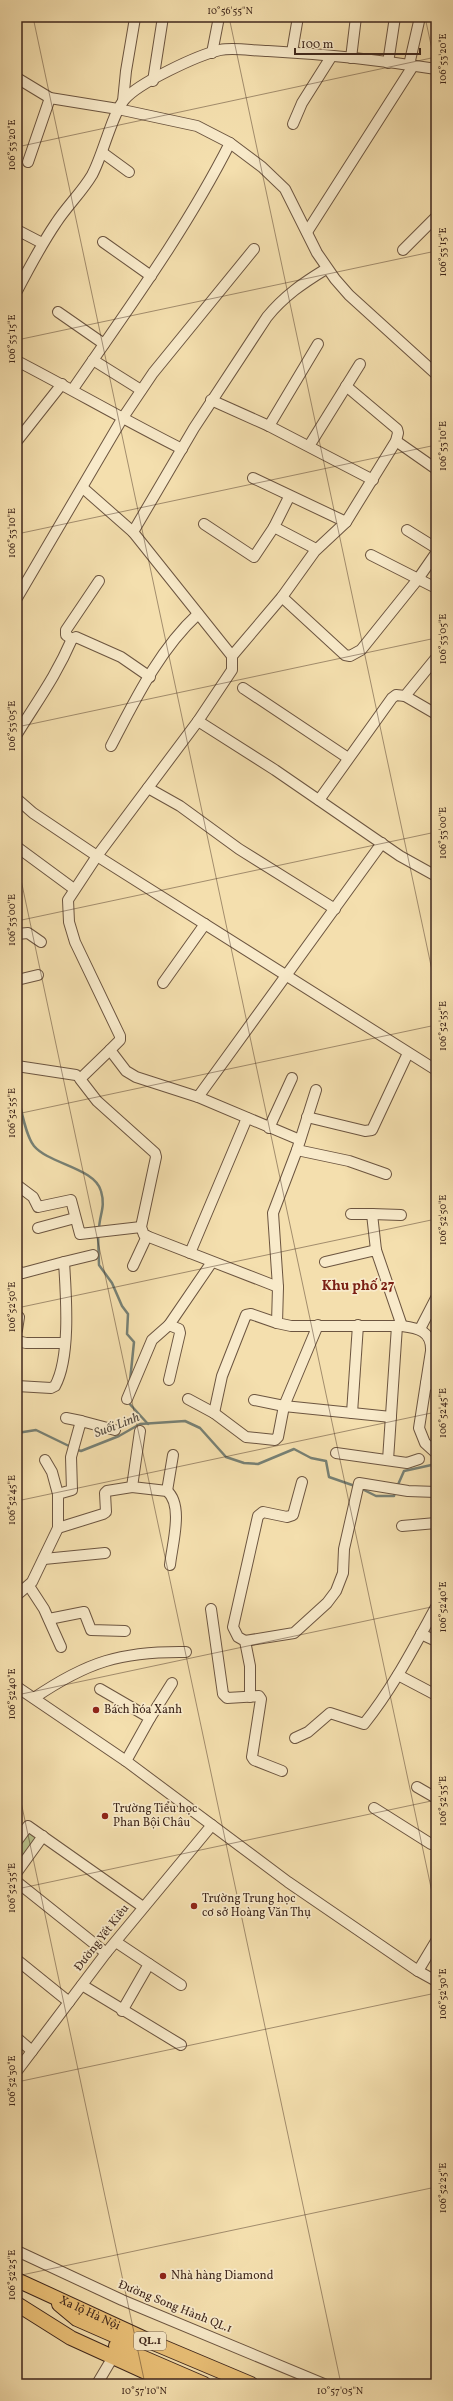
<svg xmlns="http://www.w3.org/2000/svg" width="453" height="2401" font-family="Vollkorn,serif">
<rect width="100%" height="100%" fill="#f4dfae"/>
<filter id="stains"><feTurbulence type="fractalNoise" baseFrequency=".005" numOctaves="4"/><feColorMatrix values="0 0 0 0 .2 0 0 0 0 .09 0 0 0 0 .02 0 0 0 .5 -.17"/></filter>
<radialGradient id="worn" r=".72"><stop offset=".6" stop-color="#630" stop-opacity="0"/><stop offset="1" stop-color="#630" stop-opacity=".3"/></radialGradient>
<path fill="#b9c28c" stroke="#7c7454" d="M 29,1830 L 39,1837 L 17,1866 L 17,1846 Z"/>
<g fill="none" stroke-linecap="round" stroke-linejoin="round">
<g stroke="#778074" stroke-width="2.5">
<path d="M 17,1090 C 20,1104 25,1135 34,1146 C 49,1164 95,1168 101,1191 C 106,1208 99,1215 99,1230"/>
<path d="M 98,1235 L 99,1265 L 112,1283 L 122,1306 L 128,1314 L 127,1334 L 134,1342 L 130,1381"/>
<path d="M 127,1401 L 148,1424"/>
<path d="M 17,1433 L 36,1430 L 71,1447"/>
<path d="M 75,1449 L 81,1451 L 119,1436 L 140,1424 L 185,1421 L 200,1428 L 226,1457 L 244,1463 L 258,1464 L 294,1449 L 311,1458 L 326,1461 L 329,1477 L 355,1486"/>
<path d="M 397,1487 L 404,1471 L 436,1464"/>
<path d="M 360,1488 L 376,1496 L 394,1496 L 395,1492"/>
</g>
<g stroke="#6c5540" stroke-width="12">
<g id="minor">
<path d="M 292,52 L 298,17"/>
<path d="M 212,53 L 219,17"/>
<path d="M 351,58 L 356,17"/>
<path d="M 388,63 L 395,17"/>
<path d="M 409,65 L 420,17"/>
<path d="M 17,78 L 50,98 L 118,109 L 197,126 L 230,143 L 262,167 L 285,189 L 317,253 L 335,279 L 349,295 L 436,374"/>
<path d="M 153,81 L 163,17"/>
<path d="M 123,101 L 126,71 L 135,18"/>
<path d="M 293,124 L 302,103 L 331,57"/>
<path d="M 103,153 L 129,172"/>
<path d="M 28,162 L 50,98"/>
<path d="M 17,230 L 42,243"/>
<path d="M 307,232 L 413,66"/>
<path d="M 103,242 L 151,276"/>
<path d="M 403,250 L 436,217"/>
<path d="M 17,291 C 29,268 41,245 56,223 C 67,206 82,192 92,175 C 103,155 112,114 124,100 C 138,83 198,55 220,50 C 234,47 253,51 268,51 C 324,54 380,60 436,69"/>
<path d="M 58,312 L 104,344"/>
<path d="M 93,360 L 141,390"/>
<path d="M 17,361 C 73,390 126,421 182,449"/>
<path d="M 73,389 C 128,309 186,230 230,143"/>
<path d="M 211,400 L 269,426 L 373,480"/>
<path d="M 269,426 L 318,344"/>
<path d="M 17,441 L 62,384"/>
<path d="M 396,441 L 436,469"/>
<path d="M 309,446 L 360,364"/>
<path d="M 253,478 L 346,522"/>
<path d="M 83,488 L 133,532 L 232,656 L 232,670 L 198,721 L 97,856 L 68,900 L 69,922 L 75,942 L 120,1036 L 120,1040 L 110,1050 L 126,1071 L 136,1077 L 198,1097 L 300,1140"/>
<path d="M 289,497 L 274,527 L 316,549"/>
<path d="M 204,524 L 254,557 L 274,527"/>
<path d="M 407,530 L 436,548"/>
<path d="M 133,532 L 194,428 L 267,317 C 284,296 303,283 326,269"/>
<path d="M 371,555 L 436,588"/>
<path d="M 282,597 L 345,655 L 350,656 L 361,650 L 418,579 L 436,553"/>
<path d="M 17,598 L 122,419 L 153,373 L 254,249"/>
<path d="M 72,639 L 66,635 L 66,630 L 99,581"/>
<path d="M 232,656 L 282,597 L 315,551 L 346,522 L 396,441 L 398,433 L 397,429 L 346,386"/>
<path d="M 243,688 L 348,758"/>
<path d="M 405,696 L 436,714"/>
<path d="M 198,721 L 275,770 L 400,856 L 436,876"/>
<path d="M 17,734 C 38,700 56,676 72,639 L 76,637 L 121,657 L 150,677"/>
<path d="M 111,746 C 135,700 159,650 198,614"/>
<path d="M 148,788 L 180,806 L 239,849 L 335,909"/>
<path d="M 17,799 L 33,813 L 97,856 L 436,1070"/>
<path d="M 319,800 L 392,698 L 396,695 L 405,696 L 436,658"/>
<path d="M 17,847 L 74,889"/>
<path d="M 17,934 L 28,933 L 41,942"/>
<path d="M 17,980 L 38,975"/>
<path d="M 163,983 L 205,924"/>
<path d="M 110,1050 L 80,1079 L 97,1101 L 155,1153 L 156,1157 L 141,1227 L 144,1235 L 278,1287"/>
<path d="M 17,1066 L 76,1075"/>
<path d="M 316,1090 L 297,1150 L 273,1213 L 278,1287 L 277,1323 L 291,1326 L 402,1326 C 418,1328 432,1331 431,1351 L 419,1428 L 425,1443 L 436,1453"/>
<path d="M 198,1097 L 382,843"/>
<path d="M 307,1117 L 365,1131 L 372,1130 L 408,1053"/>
<path d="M 269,1128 L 292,1078"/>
<path d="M 297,1150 L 349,1161 L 386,1174"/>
<path d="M 17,1185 L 33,1197 L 38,1207 L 71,1200 L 80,1234 L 141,1227"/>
<path d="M 351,1214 L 372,1214 L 376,1250"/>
<path d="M 372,1214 L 401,1215"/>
<path d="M 38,1228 L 75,1218"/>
<path d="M 190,1253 L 247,1118"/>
<path d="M 64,1262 L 93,1255"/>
<path d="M 325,1262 L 376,1250 L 402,1326"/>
<path d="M 133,1266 L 147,1236"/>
<path d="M 17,1271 L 23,1273 L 64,1262 C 66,1294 71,1357 55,1386 L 51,1388 L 17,1386"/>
<path d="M 420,1329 L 436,1298"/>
<path d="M 17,1330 L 19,1317"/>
<path d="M 17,1341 L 26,1343 L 64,1343"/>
<path d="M 169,1380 L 180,1333 L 179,1329 L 169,1325 L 212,1262"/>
<path d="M 426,1383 L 436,1386"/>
<path d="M 127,1399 L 152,1340 L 169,1325"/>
<path d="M 188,1399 L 214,1413 L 246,1437 L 275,1440 L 278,1437 L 284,1406 L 318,1325"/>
<path d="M 254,1400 L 284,1406 L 391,1417"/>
<path d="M 214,1413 L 222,1376 L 246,1315 L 251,1314 L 277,1323"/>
<path d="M 352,1413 L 358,1325"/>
<path d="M 66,1418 L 81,1421"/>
<path d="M 140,1431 L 132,1487 L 167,1491 C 184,1505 172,1545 170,1565"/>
<path d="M 336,1453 L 407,1463 L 419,1459"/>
<path d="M 45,1460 L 52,1472 L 58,1494"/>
<path d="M 388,1460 L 397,1326"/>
<path d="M 167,1491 L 173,1455"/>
<path d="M 402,1526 L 436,1523"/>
<path d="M 58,1528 L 103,1514 L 106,1512 L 105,1493 L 107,1491 L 132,1487"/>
<path d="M 44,1559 L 105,1553"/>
<path d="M 29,1586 L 44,1609 L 61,1647"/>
<path d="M 17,1595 L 32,1582 L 58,1528 L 58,1494 L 72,1490 L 71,1457 L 81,1421 L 115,1430"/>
<path d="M 211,1609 L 223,1694 L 227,1698 L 259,1696 L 261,1699 L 252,1757 L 254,1760 L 282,1771"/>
<path d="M 49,1619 L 84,1612 L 91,1630 L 125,1631"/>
<path d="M 421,1634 L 436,1641"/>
<path d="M 245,1641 L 294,1633 L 327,1603 L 336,1591 L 343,1573 L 344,1549 L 359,1483 L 408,1491 L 436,1492"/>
<path d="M 398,1675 L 436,1695"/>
<path d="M 17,1687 L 126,1761 L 288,1882 L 418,1971 L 436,1941"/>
<path d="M 100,1689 L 150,1718 L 126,1761"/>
<path d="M 250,1697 L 250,1666 L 245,1641 L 238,1637 L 233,1627 L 258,1516 L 263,1512 L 287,1517 L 293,1515 L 302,1482"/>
<path d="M 34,1698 C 87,1662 121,1651 186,1652"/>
<path d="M 150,1718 L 172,1683"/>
<path d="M 295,1738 L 308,1732 L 330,1713 L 364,1724 C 393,1688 414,1647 436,1607"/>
<path d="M 417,1787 L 436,1798"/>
<path d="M 374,1808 L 431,1844"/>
<path d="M 17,1841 L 28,1826 L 143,1907"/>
<path d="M 17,1872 L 43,1836"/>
<path d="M 17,1882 L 106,1953"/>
<path d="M 116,1942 L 149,1964 L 122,2011"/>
<path d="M 17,1960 L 69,2002"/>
<path d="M 149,1964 L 181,1985"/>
<path d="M 418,1971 L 436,1981"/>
<path d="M 82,1985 L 181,2045"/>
<path d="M 17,2038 L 32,2051"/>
<path d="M 17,2071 L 106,1953 L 212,1825"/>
<path d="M 17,2251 L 122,2300 L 324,2384"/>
<path d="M 97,2384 L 113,2357"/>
</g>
</g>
<g stroke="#3f271c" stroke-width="16">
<g id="highway">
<path id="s1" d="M 17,2280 L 156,2344 L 251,2384"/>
<path d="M 17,2304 L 71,2338 L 172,2384"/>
<path d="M 59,2304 L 77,2319 L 134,2344"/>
<path d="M 116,2346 L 204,2384"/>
</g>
</g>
<use href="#minor" stroke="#f8eaca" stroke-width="10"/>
<use href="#highway" stroke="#eac077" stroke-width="14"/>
</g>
<path fill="none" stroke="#3f271c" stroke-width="1" stroke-opacity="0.45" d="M 33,17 L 436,1911M 229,17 L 436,989M 425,17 L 436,68M 17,147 L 436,57M 17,340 L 436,251M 17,534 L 436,445M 17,727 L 436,638M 17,861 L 341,2384M 17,921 L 436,832M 17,1114 L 436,1025M 17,1308 L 436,1219M 17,1501 L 436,1412M 17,1695 L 436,1606M 17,1783 L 145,2384M 17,1889 L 436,1800M 17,2082 L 436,1993M 17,2276 L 436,2187M 419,2384 L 436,2380"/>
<g fill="#8f2418" stroke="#f8eaca" stroke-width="1.5">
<circle cx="96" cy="1710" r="4"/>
<circle cx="105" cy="1816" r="4"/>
<circle cx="194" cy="1906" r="4"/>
<circle cx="163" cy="2276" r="4"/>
</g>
<g text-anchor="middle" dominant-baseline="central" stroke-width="3.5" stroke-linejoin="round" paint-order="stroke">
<rect fill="#f8eaca" stroke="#766250" stroke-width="1" x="134" y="2332" width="32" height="18" rx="3"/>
<g font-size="11" font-weight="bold" fill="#3f271c">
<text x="150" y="2341">QL.1</text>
</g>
<g font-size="12" fill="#3f271c" stroke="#f8eaca" text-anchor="start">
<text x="104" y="1710">Bách hóa Xanh</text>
<text x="113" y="1809">Trường Tiểu học<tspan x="113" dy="14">Phan Bội Châu</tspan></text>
<text x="202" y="1899">Trường Trung học<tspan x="202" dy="14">cơ sở Hoàng Văn Thụ</tspan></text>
<text x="171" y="2276">Nhà hàng Diamond</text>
</g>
<g font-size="12" fill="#3f271c" stroke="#f8eaca">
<text transform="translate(102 1938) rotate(-52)">Đường Yết Kiêu</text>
<text transform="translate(175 2307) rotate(22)">Đường Song Hành QL.1</text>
<text stroke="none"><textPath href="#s1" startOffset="80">Xa lộ Hà Nội</textPath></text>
</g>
<g font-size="13" font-style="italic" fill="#564c41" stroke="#f8eaca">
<text transform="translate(117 1426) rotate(-21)">Suối Linh</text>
</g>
<g font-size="14" font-weight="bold" fill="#7a1f14" stroke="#f8eaca">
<text x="358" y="1286">Khu phố 27</text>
</g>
</g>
<rect width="453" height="2401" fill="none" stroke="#f4dfae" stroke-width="44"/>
<path d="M295 48v6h125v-6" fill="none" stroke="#3f271c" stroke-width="2"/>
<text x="301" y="48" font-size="12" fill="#3f271c" stroke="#f8eaca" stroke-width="3" paint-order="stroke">100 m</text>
<rect x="22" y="22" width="409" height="2357" fill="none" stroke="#3f271c" stroke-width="1.5"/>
<g font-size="10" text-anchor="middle" fill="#3f271c">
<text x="230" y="14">10°56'55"N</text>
<text transform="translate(442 59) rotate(-90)" y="4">106°53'20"E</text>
<text transform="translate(11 145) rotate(-90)" y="4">106°53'20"E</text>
<text transform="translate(442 252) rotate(-90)" y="4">106°53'15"E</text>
<text transform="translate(11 339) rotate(-90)" y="4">106°53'15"E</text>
<text transform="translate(442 446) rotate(-90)" y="4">106°53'10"E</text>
<text transform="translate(11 533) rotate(-90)" y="4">106°53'10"E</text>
<text transform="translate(442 639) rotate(-90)" y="4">106°53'05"E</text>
<text transform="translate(11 726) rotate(-90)" y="4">106°53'05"E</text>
<text transform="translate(442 833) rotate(-90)" y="4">106°53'00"E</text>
<text transform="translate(11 920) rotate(-90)" y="4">106°53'00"E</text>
<text transform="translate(442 1026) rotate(-90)" y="4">106°52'55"E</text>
<text transform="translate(11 1113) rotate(-90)" y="4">106°52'55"E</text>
<text transform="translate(442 1220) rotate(-90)" y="4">106°52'50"E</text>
<text transform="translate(11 1307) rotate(-90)" y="4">106°52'50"E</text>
<text transform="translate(442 1413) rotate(-90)" y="4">106°52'45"E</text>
<text transform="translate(11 1500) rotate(-90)" y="4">106°52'45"E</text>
<text transform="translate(442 1607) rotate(-90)" y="4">106°52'40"E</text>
<text transform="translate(11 1694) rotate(-90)" y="4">106°52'40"E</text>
<text transform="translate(442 1801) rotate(-90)" y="4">106°52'35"E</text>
<text transform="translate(11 1888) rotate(-90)" y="4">106°52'35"E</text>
<text transform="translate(442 1994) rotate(-90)" y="4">106°52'30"E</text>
<text transform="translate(11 2081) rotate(-90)" y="4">106°52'30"E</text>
<text transform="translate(442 2188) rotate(-90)" y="4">106°52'25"E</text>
<text transform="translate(11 2275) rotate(-90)" y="4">106°52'25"E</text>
<text x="144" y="2394">10°57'10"N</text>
<text x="340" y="2394">10°57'05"N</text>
</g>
<rect width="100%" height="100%" filter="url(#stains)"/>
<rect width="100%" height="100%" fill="url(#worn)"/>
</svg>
